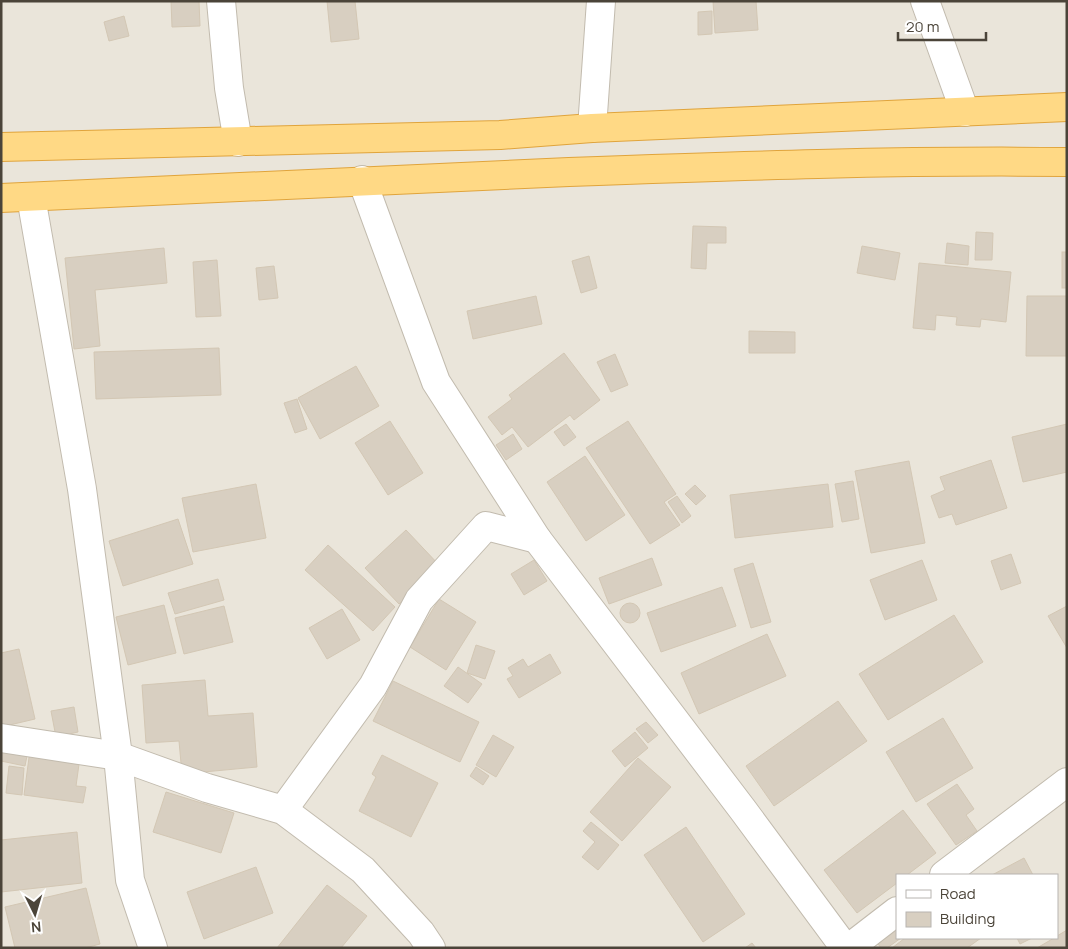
<svg xmlns="http://www.w3.org/2000/svg" width="1068" height="949" font-family="Manrope,sans-serif">
<rect width="100%" height="100%" fill="#f6f3ec"/>
<path fill="#eae5da" fill-rule="evenodd" d="M 1,1 L 1067,1 L 1067,948 L 1,948 ZM 897,875 L 1057,875 L 1057,938 L 897,938 Z"/>
<g fill="#d8cfc1" stroke="#d3c7b4">
<path d="M 171,1 L 199,1 L 200,26 L 172,27 Z"/>
<path d="M 327,1 L 355,1 L 359,39 L 331,42 Z"/>
<path d="M 713,1 L 756,1 L 758,30 L 715,33 Z"/>
<path d="M 712,11 L 712,34 L 698,35 L 698,12 Z"/>
<path d="M 124,16 L 129,36 L 109,41 L 104,22 Z"/>
<path d="M 693,226 L 726,227 L 726,243 L 707,243 L 706,269 L 691,268 Z"/>
<path d="M 976,232 L 993,233 L 992,260 L 975,260 Z"/>
<path d="M 947,243 L 969,246 L 968,265 L 945,263 Z"/>
<path d="M 862,246 L 900,253 L 895,280 L 857,273 Z"/>
<path d="M 164,248 L 167,283 L 95,290 L 100,346 L 74,349 L 65,258 Z"/>
<rect x="1062" y="252" width="5" height="36"/>
<path d="M 589,256 L 597,288 L 581,293 L 572,261 Z"/>
<path d="M 217,260 L 221,316 L 196,317 L 193,262 Z"/>
<path d="M 919,263 L 1011,272 L 1006,322 L 981,319 L 980,327 L 956,325 L 957,317 L 936,315 L 935,330 L 913,328 Z"/>
<path d="M 274,266 L 278,298 L 259,300 L 256,268 Z"/>
<path d="M 536,296 L 542,324 L 473,339 L 467,311 Z"/>
<path d="M 1027,296 L 1067,296 L 1067,356 L 1026,356 Z"/>
<path d="M 749,331 L 795,332 L 795,353 L 749,353 Z"/>
<path d="M 219,348 L 221,395 L 96,399 L 94,352 Z"/>
<path d="M 564,353 L 600,400 L 574,420 L 570,415 L 528,447 L 512,427 L 502,435 L 488,417 L 512,399 L 509,395 Z"/>
<path d="M 615,354 L 628,385 L 611,392 L 597,362 Z"/>
<path d="M 356,366 L 379,406 L 320,439 L 298,398 Z"/>
<path d="M 297,399 L 307,429 L 295,433 L 284,403 Z"/>
<path d="M 390,421 L 423,473 L 388,495 L 355,443 Z"/>
<path d="M 628,421 L 676,494 L 664,502 L 680,525 L 650,544 L 586,448 Z"/>
<path d="M 566,424 L 576,437 L 564,446 L 554,432 Z"/>
<path d="M 1067,424 L 1067,472 L 1023,482 L 1012,437 Z"/>
<path d="M 513,434 L 522,449 L 506,460 L 496,445 Z"/>
<path d="M 585,456 L 625,515 L 586,541 L 547,482 Z"/>
<path d="M 991,460 L 1007,508 L 956,525 L 952,514 L 939,518 L 931,496 L 945,490 L 940,477 Z"/>
<path d="M 909,461 L 925,543 L 871,553 L 855,471 Z"/>
<path d="M 853,481 L 859,519 L 842,522 L 835,484 Z"/>
<path d="M 256,484 L 266,538 L 193,552 L 182,498 Z"/>
<path d="M 828,484 L 833,527 L 735,538 L 730,495 Z"/>
<path d="M 695,485 L 706,496 L 696,505 L 685,494 Z"/>
<path d="M 677,496 L 691,516 L 682,523 L 668,502 Z"/>
<path d="M 178,519 L 193,564 L 123,586 L 109,541 Z"/>
<path d="M 406,530 L 440,566 L 399,604 L 365,568 Z"/>
<path d="M 328,545 L 395,607 L 373,631 L 305,570 Z"/>
<path d="M 1011,554 L 1021,583 L 1001,590 L 991,561 Z"/>
<path d="M 652,558 L 662,585 L 609,604 L 599,578 Z"/>
<path d="M 534,560 L 547,581 L 524,595 L 511,574 Z"/>
<path d="M 922,560 L 937,600 L 885,620 L 870,580 Z"/>
<path d="M 753,563 L 771,622 L 751,628 L 734,569 Z"/>
<path d="M 218,579 L 224,600 L 175,614 L 168,593 Z"/>
<path d="M 722,587 L 736,626 L 661,652 L 647,613 Z"/>
<path d="M 439,599 L 476,622 L 446,670 L 410,647 Z"/>
<circle cx="630" cy="613" r="10"/>
<path d="M 164,605 L 176,653 L 128,665 L 116,617 Z"/>
<path d="M 224,606 L 233,642 L 184,654 L 175,618 Z"/>
<path d="M 1067,606 L 1067,648 L 1048,616 Z"/>
<path d="M 342,609 L 360,640 L 327,659 L 309,628 Z"/>
<path d="M 954,615 L 983,662 L 888,720 L 859,674 Z"/>
<path d="M 767,634 L 786,676 L 699,714 L 681,673 Z"/>
<path d="M 476,645 L 495,651 L 485,679 L 467,673 Z"/>
<path d="M 19,649 L 35,719 L 1,727 L 1,653 Z"/>
<path d="M 550,654 L 561,673 L 519,698 L 507,679 L 513,676 L 508,668 L 523,659 L 528,667 Z"/>
<path d="M 458,667 L 482,684 L 468,703 L 444,686 Z"/>
<path d="M 205,680 L 208,716 L 253,713 L 257,767 L 182,774 L 179,741 L 146,743 L 142,685 Z"/>
<path d="M 393,681 L 479,722 L 460,762 L 373,721 Z"/>
<path d="M 838,701 L 867,741 L 774,806 L 746,766 Z"/>
<path d="M 74,707 L 78,732 L 56,737 L 51,711 Z"/>
<path d="M 943,718 L 973,768 L 916,802 L 886,752 Z"/>
<path d="M 646,722 L 658,735 L 648,743 L 636,729 Z"/>
<path d="M 635,732 L 648,748 L 625,767 L 612,751 Z"/>
<path d="M 493,735 L 514,747 L 496,777 L 476,765 Z"/>
<path d="M 1,740 L 29,746 L 25,766 L 1,761 Z"/>
<path d="M 30,750 L 80,757 L 76,786 L 86,787 L 83,803 L 24,795 Z"/>
<path d="M 382,755 L 438,783 L 411,837 L 359,811 L 376,777 L 372,774 Z"/>
<path d="M 638,758 L 671,787 L 622,841 L 590,812 Z"/>
<path d="M 9,766 L 24,768 L 22,795 L 6,793 Z"/>
<path d="M 476,767 L 489,776 L 483,785 L 470,776 Z"/>
<path d="M 957,784 L 974,809 L 966,815 L 977,831 L 956,845 L 927,804 Z"/>
<path d="M 166,792 L 234,813 L 221,853 L 153,832 Z"/>
<path d="M 903,810 L 936,853 L 907,875 L 897,875 L 897,883 L 857,913 L 824,870 Z"/>
<path d="M 591,822 L 619,845 L 598,870 L 582,857 L 595,842 L 583,831 Z"/>
<path d="M 686,827 L 745,914 L 703,942 L 644,855 Z"/>
<path d="M 77,832 L 82,883 L 1,892 L 1,840 Z"/>
<path d="M 1024,858 L 1033,875 L 992,875 Z"/>
<path d="M 256,867 L 273,913 L 204,939 L 187,892 Z"/>
<path d="M 327,885 L 367,916 L 341,948 L 277,948 Z"/>
<path d="M 86,888 L 100,944 L 85,948 L 15,948 L 5,907 Z"/>
<path d="M 897,920 L 897,938 L 901,938 L 887,948 L 881,948 L 873,937 Z"/>
<path d="M 1067,930 L 1067,948 L 1037,948 L 1054,938 L 1057,938 L 1057,936 Z"/>
<path d="M 905,938 L 981,938 L 967,948 L 892,948 Z"/>
<path d="M 1017,938 L 1032,938 L 1020,944 Z"/>
<path d="M 752,943 L 756,948 L 745,948 Z"/>
</g>
<g fill="none" stroke-linecap="round" stroke-linejoin="round">
<g stroke="#c2bbae" stroke-width="30">
<g id="minor">
<path d="M 221,1 L 229,88 L 238,142"/>
<path d="M 925,1 L 965,112"/>
<path d="M 592,128 L 601,1"/>
<path d="M 362,180 L 436,382 L 537,539 L 743,810 L 845,948"/>
<path d="M 31,197 L 82,489 L 118,756 L 130,880 L 153,948"/>
<path d="M 1,738 L 118,756 L 207,788 L 283,810 L 363,870 L 421,933 L 431,948"/>
<path d="M 283,810 L 373,686 L 419,600 L 486,526 L 537,539"/>
<path d="M 944,875 L 1067,782"/>
<path d="M 849,948 L 897,911"/>
</g>
</g>
<g stroke="#e0a43c" stroke-width="30">
<g id="trunk">
<path d="M 1,147 L 500,135 L 592,128 L 1067,107"/>
<path d="M 1,198 C 190,189 379,180 569,172 C 735,166 901,160 1067,162"/>
</g>
</g>
<use href="#minor" stroke="#fff" stroke-width="28"/>
<use href="#trunk" stroke="#ffd985" stroke-width="28"/>
</g>
<rect width="1068" height="949" fill="none" stroke="#4b4439" stroke-width="5"/>
<rect x="896" y="874" width="162" height="65" fill="#ffffff" stroke="#b7b4b0"/>
<rect x="906" y="890" width="25" height="8" fill="#ffffff" stroke="#b7b4b0"/>
<text x="940" y="899" font-size="15" fill="#4b4439">Road</text>
<rect x="906" y="912" width="25" height="15" fill="#d8cfc1" stroke="#b7b4b0"/>
<text x="940" y="924" font-size="15" fill="#4b4439">Building</text>
<g transform="translate(35 914) rotate(175)" stroke="#ffffff" stroke-width="4" paint-order="stroke">
<path d="M0-4L9 19L0 12L-9 19Z" fill="#4b4439"/>
<text y="-8" font-size="14" font-weight="bold" text-anchor="middle" fill="#4b4439">N</text>
</g>
<path d="M898 32v8h88v-8" fill="none" stroke="#4b4439" stroke-width="2.5"/>
<text x="906" y="32" font-size="15" fill="#4b4439" stroke="#ffffff" stroke-width="4" paint-order="stroke">20 m</text>
</svg>
